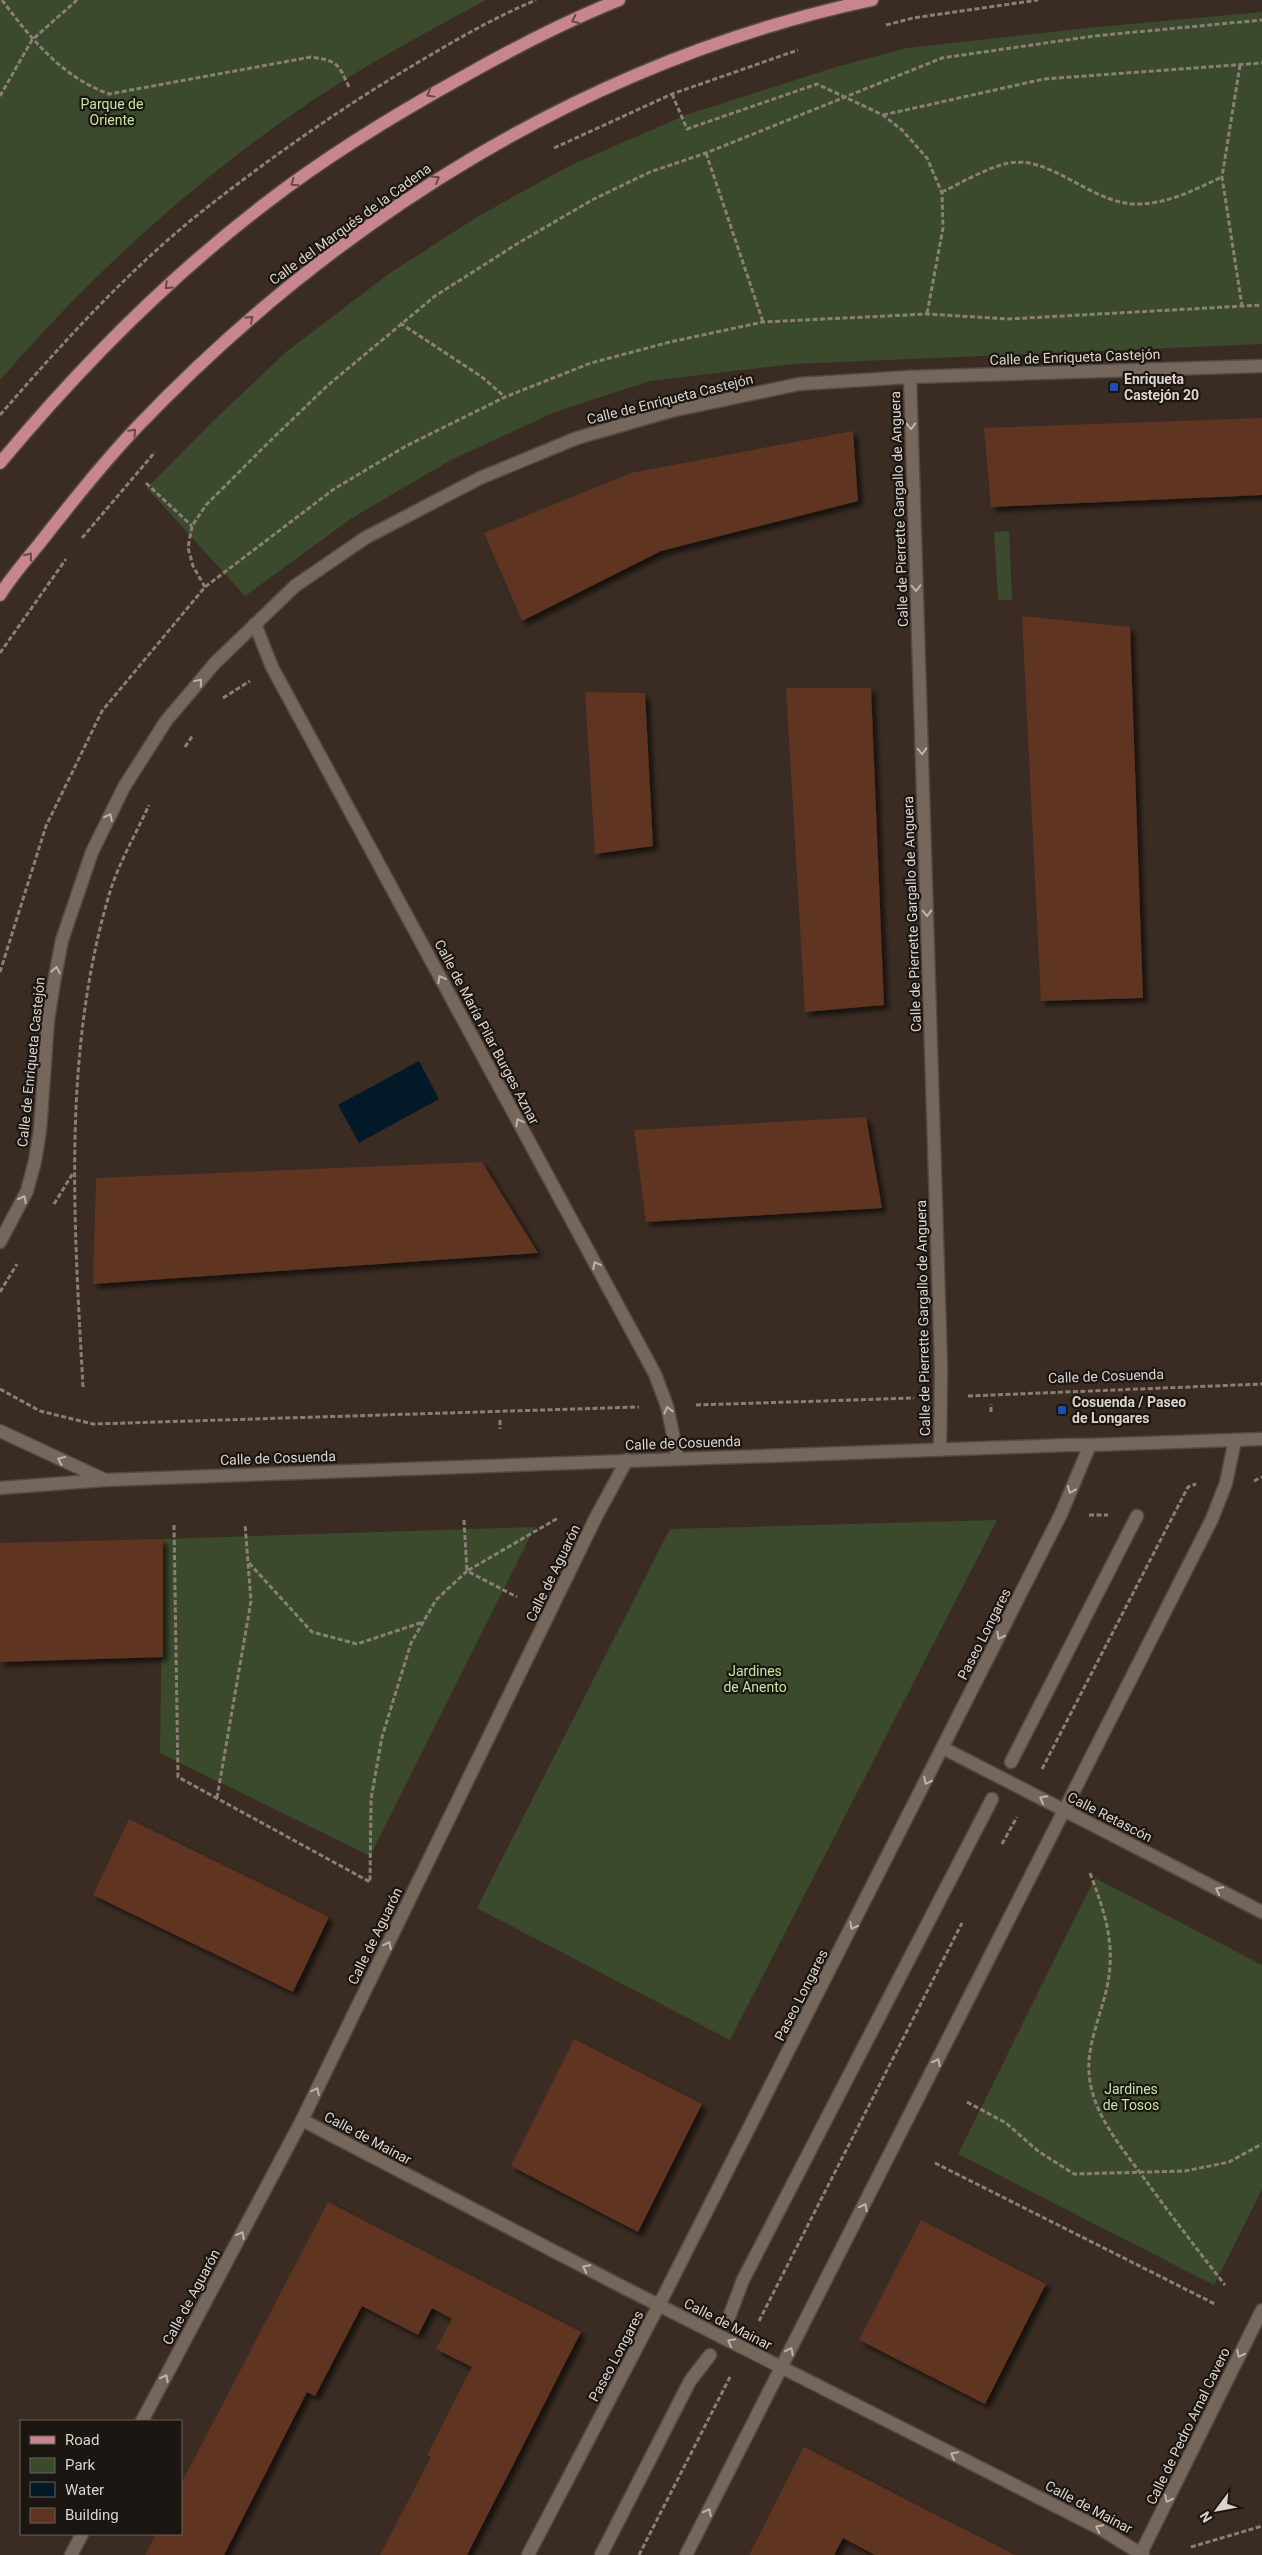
<svg xmlns="http://www.w3.org/2000/svg" width="1262" height="2555" font-family="Roboto,sans-serif">
<defs>
<filter id="shadow"><feDropShadow dx="4.5" dy="4.5" stdDeviation="2.5" flood-color="#0009"/></filter>
</defs>
<rect width="100%" height="100%" fill="#3a2c23"/>
<g fill="#3b4a2c">
<path d="M 0,0 L 486,0 C 437,26 388,53 341,82 C 213,163 99,266 0,380 Z"/>
<path d="M 1262,12 L 1262,344 L 793,364 L 650,381 L 555,412 L 449,461 L 352,518 L 245,596 L 147,488 L 212,422 L 286,352 L 390,273 L 477,217 L 571,165 L 686,115 L 836,67 L 907,48 L 1087,28 Z"/>
<path d="M 1009,531 L 1012,600 L 998,600 L 994,532 Z"/>
<path d="M 997,1520 L 730,2040 L 477,1908 L 670,1529 Z"/>
<path d="M 535,1527 L 370,1856 L 160,1753 L 163,1539 Z"/>
<path d="M 1095,1878 L 1262,1965 L 1262,2189 L 1214,2285 L 958,2154 Z"/>
</g>
<path fill="#031927" d="M 419,1061 L 439,1099 L 359,1143 L 338,1105 Z"/>
<g fill="#5e3421" filter="url(#shadow)">
<path d="M 1262,418 L 1262,495 L 991,507 L 984,428 Z"/>
<path d="M 853,431 L 858,501 L 661,551 L 522,621 L 484,533 L 631,473 Z"/>
<path d="M 1022,616 L 1130,627 L 1143,998 L 1041,1001 Z"/>
<path d="M 786,688 L 871,688 L 884,1005 L 805,1012 Z"/>
<path d="M 585,692 L 645,693 L 653,846 L 595,854 Z"/>
<path d="M 866,1117 L 882,1208 L 646,1222 L 634,1130 Z"/>
<path d="M 482,1162 L 538,1253 L 93,1284 L 96,1178 Z"/>
<path d="M 163,1539 L 163,1657 L 0,1662 L 0,1543 Z"/>
<path d="M 129,1819 L 329,1917 L 293,1992 L 93,1895 Z"/>
<path d="M 574,2039 L 702,2104 L 638,2232 L 511,2166 Z"/>
<path d="M 328,2202 L 581,2332 L 467,2555 L 380,2555 L 431,2457 L 427,2455 L 472,2367 L 436,2349 L 452,2319 L 432,2308 L 418,2335 L 362,2306 L 315,2396 L 307,2392 L 224,2555 L 145,2555 L 156,2534 L 181,2534 L 181,2484 Z"/>
<path d="M 921,2220 L 1046,2284 L 985,2404 L 859,2340 Z"/>
<path d="M 804,2447 L 948,2521 L 1015,2555 L 875,2555 L 843,2538 L 834,2555 L 749,2555 Z"/>
</g>
<g fill="none" stroke-linecap="round" stroke-linejoin="round">
<g stroke="#554a41" stroke-width="15">
<g id="street">
<path d="M 910,377 L 941,1367 L 940,1450"/>
<path d="M 255,624 L 272,667 L 655,1374 L 667,1406 L 678,1458"/>
<path d="M 0,1242 L 27,1191 L 35,1161 L 40,1130 L 48,1020 L 54,982 L 62,940 L 92,852 L 124,787 L 166,721 L 215,663 L 295,586 L 365,538 L 480,478 L 577,438 L 671,411 L 799,384 L 910,377 L 1262,366"/>
<path d="M 943,1748 L 1262,1912"/>
<path d="M 1011,1762 L 1137,1516"/>
<path d="M 302,2120 L 615,2283 L 1099,2528 L 1143,2555"/>
<path d="M 729,2317 L 743,2280 L 992,1799"/>
<path d="M 142,2421 L 302,2120 L 596,1517 L 627,1460"/>
<path d="M 71,2555 L 82,2534"/>
<path d="M 528,2555 L 659,2305 L 1061,1514 L 1090,1445 L 1068,1445"/>
<path d="M 601,2555 L 690,2381 L 710,2355"/>
<path d="M 686,2555 L 1212,1519 L 1226,1483 L 1235,1440"/>
<path d="M 1140,2555 L 1262,2310"/>
</g>
</g>
<g stroke="#554a41" stroke-width="15">
<g id="secondary">
<path d="M 0,1431 L 103,1479"/>
<path d="M 1090,1445 L 1262,1439"/>
<path d="M 0,1488 L 105,1480 L 1068,1445"/>
</g>
</g>
<g stroke="#554a41" stroke-width="15">
<g id="primary">
<path d="M 0,463 C 79,368 168,278 266,203 C 327,156 394,115 461,78 C 512,49 564,22 619,0"/>
<path d="M 0,595 C 11,577 26,560 40,543 C 71,503 102,464 137,427 C 336,219 588,60 872,0"/>
</g>
</g>
<g stroke="#8a7e77" stroke-width="3" stroke-dasharray="5 2.5" stroke-linecap="butt">
<path d="M 2,0 C 31,39 62,77 109,94 L 311,57 C 339,61 338,64 350,89"/>
<path d="M 886,25 L 913,18 L 1038,0"/>
<path d="M 1240,65 L 1222,177 L 1242,306"/>
<path d="M 672,94 L 687,129 L 817,84 L 883,115 L 902,130 L 927,158 L 942,193 L 943,228 L 927,314"/>
<path d="M 0,96 L 32,40 L 77,0"/>
<path d="M 883,115 L 1044,79 L 1262,63"/>
<path d="M 554,148 L 672,94 L 798,50"/>
<path d="M 706,153 L 763,322"/>
<path d="M 942,192 C 961,183 988,167 1009,163 C 1052,155 1092,205 1138,204 C 1168,204 1196,189 1222,177"/>
<path d="M 400,323 L 482,377 L 505,397"/>
<path d="M 0,415 C 59,347 120,279 190,221 C 256,168 325,119 397,75 C 442,48 488,20 536,0"/>
<path d="M 146,483 L 192,526"/>
<path d="M 82,538 L 155,452"/>
<path d="M 205,587 L 193,566 L 188,548 L 192,526 L 206,505 L 270,441 L 327,386 L 435,296 L 520,242 L 592,200 L 650,172 L 706,153 L 942,58 L 1094,36 L 1262,20"/>
<path d="M 0,653 L 66,559"/>
<path d="M 223,698 L 250,681"/>
<path d="M 185,747 L 193,735"/>
<path d="M 0,972 L 46,826 L 102,711 L 205,587 L 334,489 L 406,446 L 505,397 L 591,363 L 670,342 L 763,322 L 927,314 L 1009,319 L 1262,305"/>
<path d="M 54,1204 L 73,1173"/>
<path d="M 0,1292 L 17,1264"/>
<path d="M 83,1387 C 74,1223 62,1055 109,895 C 118,864 136,834 149,805"/>
<path d="M 0,1389 L 40,1411 L 93,1424 L 639,1407"/>
<path d="M 968,1396 L 1262,1384"/>
<path d="M 696,1405 L 914,1398"/>
<path d="M 991,1412 L 991,1404"/>
<path d="M 500,1420 L 500,1429"/>
<path d="M 1254,1481 L 1262,1477"/>
<path d="M 1089,1515 L 1108,1515"/>
<path d="M 464,1520 L 467,1571 L 558,1518"/>
<path d="M 174,1525 L 178,1777 L 370,1882 L 371,1799 L 382,1737 L 411,1643 L 436,1600 L 467,1571 L 517,1597"/>
<path d="M 249,1563 L 312,1632 L 357,1644 L 423,1622"/>
<path d="M 1042,1769 L 1188,1487 L 1196,1484"/>
<path d="M 217,1798 L 251,1601 L 245,1524"/>
<path d="M 1002,1844 L 1017,1817"/>
<path d="M 1090,1873 C 1105,1913 1116,1944 1107,1987 C 1101,2015 1087,2044 1089,2073 C 1092,2116 1125,2151 1149,2185 C 1174,2219 1199,2252 1225,2285"/>
<path d="M 967,2102 L 1006,2123 L 1038,2151 L 1074,2174 L 1185,2171 L 1229,2162 L 1262,2144"/>
<path d="M 935,2163 L 1215,2304"/>
<path d="M 759,2321 L 962,1923"/>
<path d="M 1191,2547 L 1262,2526"/>
<path d="M 639,2555 L 730,2377"/>
</g>
<use href="#street" stroke="#76675c" stroke-width="12"/>
<use href="#secondary" stroke="#76675c" stroke-width="12"/>
<use href="#primary" stroke="#c7868f" stroke-width="12"/>
</g>
<defs><path id="oneway-chevron" d="M-2-3.5L2.5 0L-2 3.5" fill="none" stroke-width="1.6" stroke-linecap="round" stroke-linejoin="round" transform="scale(1.25)"/></defs>
<g stroke="#69484a">
<use href="#oneway-chevron" transform="translate(575 20) rotate(155)"/>
<use href="#oneway-chevron" transform="translate(430 94) rotate(151)"/>
<use href="#oneway-chevron" transform="translate(436 179) rotate(-32)"/>
<use href="#oneway-chevron" transform="translate(294 183) rotate(145)"/>
<use href="#oneway-chevron" transform="translate(168 286) rotate(136)"/>
<use href="#oneway-chevron" transform="translate(250 319) rotate(-42)"/>
<use href="#oneway-chevron" transform="translate(133 432) rotate(-46)"/>
<use href="#oneway-chevron" transform="translate(29 556) rotate(-52)"/>
</g>
<g stroke="#bdb3ab">
<use href="#oneway-chevron" transform="translate(911 426) rotate(88)"/>
<use href="#oneway-chevron" transform="translate(916 588) rotate(88)"/>
<use href="#oneway-chevron" transform="translate(199 682) rotate(-50)"/>
<use href="#oneway-chevron" transform="translate(922 751) rotate(88)"/>
<use href="#oneway-chevron" transform="translate(109 817) rotate(-64)"/>
<use href="#oneway-chevron" transform="translate(927 913) rotate(88)"/>
<use href="#oneway-chevron" transform="translate(56 970) rotate(-78)"/>
<use href="#oneway-chevron" transform="translate(441 979) rotate(-118)"/>
<use href="#oneway-chevron" transform="translate(519 1122) rotate(-118)"/>
<use href="#oneway-chevron" transform="translate(23 1199) rotate(-63)"/>
<use href="#oneway-chevron" transform="translate(596 1265) rotate(-118)"/>
<use href="#oneway-chevron" transform="translate(668 1410) rotate(-104)"/>
<use href="#oneway-chevron" transform="translate(61 1460) rotate(-156)"/>
<use href="#oneway-chevron" transform="translate(1071 1490) rotate(113)"/>
<use href="#oneway-chevron" transform="translate(1000 1636) rotate(117)"/>
<use href="#oneway-chevron" transform="translate(927 1781) rotate(117)"/>
<use href="#oneway-chevron" transform="translate(1043 1799) rotate(-152)"/>
<use href="#oneway-chevron" transform="translate(1219 1890) rotate(-153)"/>
<use href="#oneway-chevron" transform="translate(853 1926) rotate(117)"/>
<use href="#oneway-chevron" transform="translate(388 1945) rotate(-64)"/>
<use href="#oneway-chevron" transform="translate(937 2062) rotate(-63)"/>
<use href="#oneway-chevron" transform="translate(316 2091) rotate(-64)"/>
<use href="#oneway-chevron" transform="translate(864 2207) rotate(-63)"/>
<use href="#oneway-chevron" transform="translate(241 2235) rotate(-62)"/>
<use href="#oneway-chevron" transform="translate(586 2268) rotate(-153)"/>
<use href="#oneway-chevron" transform="translate(731 2342) rotate(-152)"/>
<use href="#oneway-chevron" transform="translate(790 2351) rotate(-63)"/>
<use href="#oneway-chevron" transform="translate(1240 2354) rotate(117)"/>
<use href="#oneway-chevron" transform="translate(165 2378) rotate(-62)"/>
<use href="#oneway-chevron" transform="translate(954 2455) rotate(-153)"/>
<use href="#oneway-chevron" transform="translate(1168 2499) rotate(117)"/>
<use href="#oneway-chevron" transform="translate(708 2512) rotate(-63)"/>
<use href="#oneway-chevron" transform="translate(1099 2528) rotate(-153)"/>
</g>
<g fill="#1a4fb4" stroke="#1c1612" stroke-width="2">
<rect x="1109" y="382" width="10" height="10" rx="2.5"/>
<rect x="1057" y="1405" width="10" height="10" rx="2.5"/>
</g>
<g text-anchor="middle" dominant-baseline="central" stroke-width="4.5" stroke-linejoin="round" paint-order="stroke">
<g font-size="14" fill="#c3e4a0" stroke="#1c1612">
<text x="112" y="104">Parque de<tspan x="112" dy="16">Oriente</tspan></text>
<text x="755" y="1671">Jardines<tspan x="755" dy="16">de Anento</tspan></text>
<text x="1131" y="2089">Jardines<tspan x="1131" dy="16">de Tosos</tspan></text>
</g>
<g font-size="14" fill="#dcd3cd" stroke="#1c1612">
<text transform="translate(350 224) rotate(-36)">Calle del Marqués de la Cadena</text>
<text transform="translate(1075 357) rotate(-2)">Calle de Enriqueta Castejón</text>
<text transform="translate(670 399) rotate(-14)">Calle de Enriqueta Castejón</text>
<text transform="translate(899 509) rotate(-92)">Calle de Pierrette Gargallo de Anguera</text>
<text transform="translate(912 914) rotate(-92)">Calle de Pierrette Gargallo de Anguera</text>
<text transform="translate(487 1032) rotate(62)">Calle de María Pilar Burges Aznar</text>
<text transform="translate(31 1062) rotate(-84)">Calle de Enriqueta Castejón</text>
<text transform="translate(923 1318) rotate(-91)">Calle de Pierrette Gargallo de Anguera</text>
<text transform="translate(1106 1376) rotate(-2)">Calle de Cosuenda</text>
<text transform="translate(683 1443) rotate(-2)">Calle de Cosuenda</text>
<text transform="translate(278 1458) rotate(-2)">Calle de Cosuenda</text>
<text transform="translate(553 1573) rotate(-64)">Calle de Aguarón</text>
<text transform="translate(984 1634) rotate(-63)">Paseo Longares</text>
<text transform="translate(1110 1817) rotate(27)">Calle Retascón</text>
<text transform="translate(375 1936) rotate(-64)">Calle de Aguarón</text>
<text transform="translate(801 1995) rotate(-63)">Paseo Longares</text>
<text transform="translate(368 2138) rotate(28)">Calle de Mainar</text>
<text transform="translate(191 2297) rotate(-62)">Calle de Aguarón</text>
<text transform="translate(728 2324) rotate(27)">Calle de Mainar</text>
<text transform="translate(616 2356) rotate(-62)">Paseo Longares</text>
<text transform="translate(1188 2426) rotate(-64)">Calle de Pedro Arnal Cavero</text>
<text transform="translate(1089 2507) rotate(28)">Calle de Mainar</text>
</g>
<g font-size="14" font-weight="bold" fill="#dcd3cd" stroke="#1c1612" text-anchor="start">
<text x="1124" y="379">Enriqueta<tspan x="1124" dy="16">Castejón 20</tspan></text>
<text x="1072" y="1402">Cosuenda / Paseo<tspan x="1072" dy="16">de Longares</tspan></text>
</g>
</g>
<rect x="20" y="2420" width="162" height="115" fill="#1c1612" stroke="#69625d"/>
<rect x="30" y="2436" width="25" height="8" fill="#c7868f" stroke="#69625d"/>
<text x="65" y="2445" font-size="15" fill="#dcd3cd">Road</text>
<rect x="30" y="2458" width="25" height="15" fill="#3b4a2c" stroke="#69625d"/>
<text x="65" y="2470" font-size="15" fill="#dcd3cd">Park</text>
<rect x="30" y="2482" width="25" height="15" fill="#031927" stroke="#69625d"/>
<text x="65" y="2495" font-size="15" fill="#dcd3cd">Water</text>
<rect x="30" y="2508" width="25" height="15" fill="#5e3421" stroke="#69625d"/>
<text x="65" y="2520" font-size="15" fill="#dcd3cd">Building</text>
<g transform="translate(1217 2510) rotate(238)" stroke="#1c1612" stroke-width="4" paint-order="stroke">
<path d="M0-4L9 19L0 12L-9 19Z" fill="#dcd3cd"/>
<text y="-8" font-size="14" font-weight="bold" text-anchor="middle" fill="#dcd3cd">N</text>
</g>
</svg>
